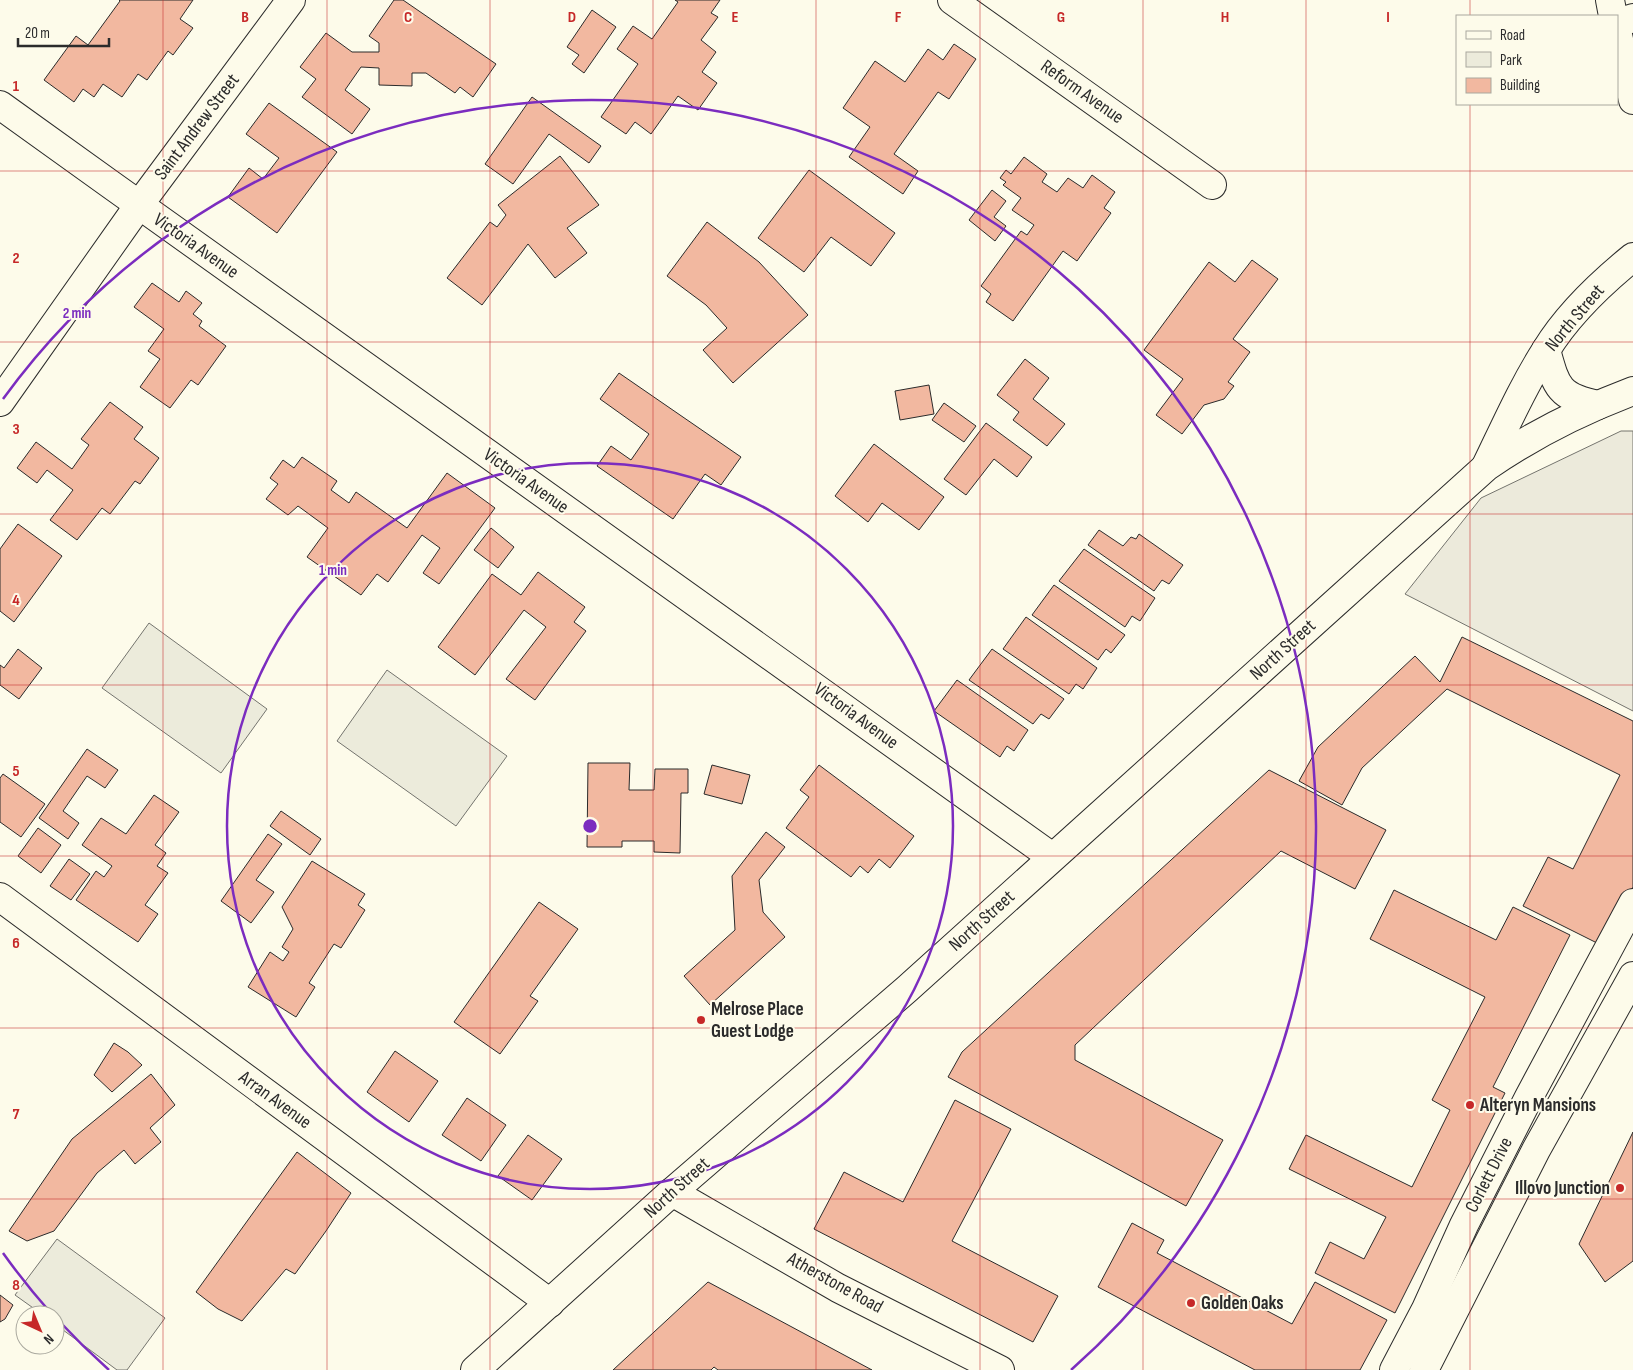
<svg xmlns="http://www.w3.org/2000/svg" width="1633" height="1370" font-family="'Sofia Sans Condensed',sans-serif">
<rect width="100%" height="100%" fill="#fdfbea"/>
<g fill="#ecebdb" stroke="#74746e">
<path d="M 149,623 L 267,709 L 221,773 L 102,688 Z"/>
<path d="M 387,670 L 507,756 L 456,826 L 337,741 Z"/>
<path d="M 57,1239 L 165,1318 L 127,1370 L 117,1370 L 55,1324 L 55,1315 L 43,1315 L 15,1295 Z"/>
</g>
<path fill="#eceadb" stroke="#74746e" d="M 1621,431 L 1633,431 L 1633,711 L 1405,594 L 1481,498 Z"/>
<g fill="#f2b8a0" stroke="#2b2b2b">
<path d="M 119,0 L 193,0 L 180,19 L 193,28 L 173,55 L 168,51 L 147,80 L 138,74 L 122,97 L 103,84 L 94,97 L 83,89 L 74,102 L 44,80 L 76,36 L 88,45 L 120,1 Z"/>
<path d="M 394,0 L 403,0 L 496,64 L 473,97 L 460,87 L 455,93 L 426,73 L 412,73 L 412,86 L 379,85 L 379,68 L 361,67 L 345,90 L 370,109 L 352,134 L 302,97 L 316,79 L 300,67 L 326,33 L 352,52 L 379,52 L 379,43 L 369,36 Z"/>
<path d="M 675,0 L 720,0 L 711,13 L 718,17 L 701,40 L 716,52 L 702,72 L 717,83 L 698,110 L 678,96 L 651,134 L 635,122 L 626,134 L 601,117 L 638,64 L 617,49 L 633,26 L 652,39 L 678,2 Z"/>
<path d="M 592,10 L 616,27 L 584,73 L 572,64 L 579,55 L 567,47 Z"/>
<path d="M 954,44 L 976,59 L 949,99 L 938,92 L 894,154 L 918,171 L 903,194 L 849,157 L 870,127 L 843,108 L 875,61 L 905,82 L 928,49 L 943,60 Z"/>
<path d="M 532,97 L 601,146 L 589,163 L 549,134 L 513,184 L 485,164 Z"/>
<path d="M 269,103 L 337,152 L 277,233 L 228,197 L 249,168 L 263,179 L 279,158 L 246,134 Z"/>
<path d="M 560,156 L 599,205 L 567,228 L 587,253 L 555,278 L 528,244 L 482,305 L 447,278 L 490,222 L 497,227 L 506,215 L 498,205 Z"/>
<path d="M 1024,157 L 1047,174 L 1042,182 L 1057,192 L 1068,178 L 1083,188 L 1092,175 L 1115,192 L 1104,208 L 1111,213 L 1077,261 L 1063,251 L 1013,321 L 986,302 L 991,294 L 981,286 L 1021,231 L 1027,235 L 1034,225 L 1012,210 L 1021,198 L 1003,185 L 1006,182 L 1000,178 L 1006,170 L 1011,174 Z"/>
<path d="M 809,170 L 895,233 L 871,266 L 831,237 L 804,272 L 758,238 Z"/>
<path d="M 992,190 L 1006,201 L 994,217 L 1006,226 L 995,241 L 969,220 Z"/>
<path d="M 707,222 L 759,262 L 808,315 L 733,383 L 703,350 L 727,328 L 706,305 L 667,276 Z"/>
<path d="M 1252,260 L 1278,279 L 1233,339 L 1250,352 L 1228,382 L 1234,386 L 1224,399 L 1204,405 L 1182,434 L 1156,415 L 1183,379 L 1144,350 L 1209,262 L 1235,282 Z"/>
<path d="M 152,283 L 179,302 L 186,291 L 202,303 L 193,314 L 202,321 L 199,326 L 226,346 L 198,385 L 191,380 L 170,408 L 140,387 L 160,359 L 148,351 L 164,329 L 134,307 Z"/>
<path d="M 1025,359 L 1049,378 L 1033,399 L 1065,424 L 1047,446 L 1013,420 L 1019,412 L 997,395 Z"/>
<path d="M 619,373 L 741,457 L 721,485 L 705,474 L 673,519 L 597,466 L 611,446 L 631,460 L 649,434 L 600,399 Z"/>
<path d="M 929,385 L 934,414 L 900,420 L 895,391 Z"/>
<path d="M 110,402 L 143,427 L 134,439 L 159,458 L 140,484 L 135,481 L 110,514 L 102,508 L 77,540 L 50,520 L 73,490 L 47,470 L 37,483 L 17,468 L 36,442 L 72,469 L 89,445 L 81,439 Z"/>
<path d="M 944,403 L 976,426 L 964,442 L 932,420 Z"/>
<path d="M 986,423 L 1032,457 L 1017,477 L 994,459 L 966,495 L 944,479 Z"/>
<path d="M 874,444 L 944,497 L 919,530 L 882,503 L 868,522 L 835,496 Z"/>
<path d="M 302,457 L 337,481 L 331,490 L 349,503 L 356,492 L 407,528 L 447,473 L 495,508 L 439,584 L 423,573 L 440,548 L 422,535 L 388,582 L 377,574 L 361,595 L 307,557 L 328,528 L 298,506 L 288,515 L 266,499 L 278,484 L 270,478 L 283,460 L 294,468 Z"/>
<path d="M 18,524 L 62,556 L 14,622 L 0,611 L 0,549 Z"/>
<path d="M 491,528 L 514,547 L 498,568 L 474,550 Z"/>
<path d="M 1099,530 L 1123,546 L 1131,537 L 1136,539 L 1139,534 L 1183,565 L 1169,584 L 1162,580 L 1154,591 L 1088,545 Z"/>
<path d="M 1084,549 L 1155,598 L 1140,621 L 1132,616 L 1125,627 L 1059,581 Z"/>
<path d="M 538,572 L 585,607 L 574,622 L 586,631 L 535,700 L 506,679 L 546,627 L 524,610 L 475,675 L 438,647 L 492,574 L 521,595 Z"/>
<path d="M 1054,585 L 1125,635 L 1111,653 L 1106,649 L 1098,660 L 1032,615 Z"/>
<path d="M 1026,617 L 1097,668 L 1083,689 L 1076,684 L 1069,694 L 1003,649 Z"/>
<path d="M 1462,637 L 1633,721 L 1633,887 L 1603,946 L 1523,906 L 1548,857 L 1573,869 L 1620,775 L 1447,689 L 1362,768 L 1342,805 L 1299,781 L 1318,747 L 1415,656 L 1440,682 Z"/>
<path d="M 18,649 L 42,668 L 19,699 L 0,685 L 0,665 L 4,668 Z"/>
<path d="M 992,649 L 1064,699 L 1049,719 L 1041,714 L 1033,724 L 969,680 Z"/>
<path d="M 957,680 L 1028,730 L 1014,751 L 1007,746 L 1000,757 L 934,711 Z"/>
<path d="M 87,749 L 118,770 L 105,788 L 87,776 L 63,811 L 79,823 L 68,839 L 39,818 Z"/>
<path d="M 588,763 L 630,763 L 629,790 L 654,790 L 655,769 L 688,769 L 688,793 L 681,793 L 680,853 L 654,852 L 654,841 L 622,841 L 622,847 L 587,847 Z"/>
<path d="M 712,765 L 750,775 L 742,804 L 704,794 Z"/>
<path d="M 819,765 L 914,836 L 890,868 L 879,859 L 868,873 L 860,866 L 851,877 L 786,828 L 809,797 L 800,790 Z"/>
<path d="M 1269,770 L 1386,830 L 1355,889 L 1281,851 L 1075,1045 L 1075,1060 L 1223,1140 L 1186,1206 L 948,1077 L 962,1052 Z"/>
<path d="M 3,774 L 45,804 L 21,837 L 0,822 L 0,778 Z"/>
<path d="M 154,795 L 179,812 L 155,845 L 166,853 L 157,866 L 168,873 L 145,905 L 158,914 L 138,942 L 76,900 L 96,871 L 104,877 L 112,866 L 82,845 L 101,818 L 126,834 Z"/>
<path d="M 281,811 L 321,839 L 310,855 L 270,826 Z"/>
<path d="M 38,828 L 61,845 L 41,873 L 18,856 Z"/>
<path d="M 766,832 L 785,847 L 759,880 L 763,912 L 785,937 L 710,1005 L 684,976 L 735,930 L 732,876 Z"/>
<path d="M 268,834 L 282,844 L 256,880 L 274,892 L 251,923 L 221,901 Z"/>
<path d="M 69,859 L 90,874 L 71,900 L 50,886 Z"/>
<path d="M 312,861 L 365,894 L 358,905 L 365,910 L 341,948 L 334,944 L 309,983 L 315,987 L 296,1017 L 248,987 L 270,952 L 283,961 L 289,952 L 282,947 L 293,929 L 282,907 Z"/>
<path d="M 1394,890 L 1496,940 L 1513,907 L 1570,935 L 1493,1087 L 1505,1093 L 1395,1313 L 1315,1273 L 1330,1242 L 1364,1259 L 1386,1217 L 1289,1169 L 1306,1135 L 1412,1187 L 1450,1110 L 1432,1100 L 1485,997 L 1370,939 Z"/>
<path d="M 539,902 L 578,929 L 530,996 L 538,1001 L 500,1054 L 454,1022 Z"/>
<path d="M 114,1043 L 128,1052 L 142,1065 L 112,1092 L 94,1075 Z"/>
<path d="M 395,1051 L 438,1081 L 409,1122 L 367,1092 Z"/>
<path d="M 151,1074 L 175,1105 L 150,1128 L 161,1142 L 135,1164 L 124,1150 L 97,1173 L 54,1231 L 27,1241 L 9,1231 L 72,1139 Z"/>
<path d="M 467,1098 L 506,1125 L 481,1161 L 442,1135 Z"/>
<path d="M 955,1100 L 1011,1129 L 952,1241 L 1058,1296 L 1033,1342 L 814,1229 L 844,1172 L 903,1202 Z"/>
<path d="M 1633,1132 L 1633,1261 L 1605,1282 L 1579,1244 Z"/>
<path d="M 528,1135 L 562,1159 L 532,1200 L 498,1176 Z"/>
<path d="M 297,1152 L 351,1193 L 326,1231 L 295,1274 L 286,1269 L 242,1321 L 218,1309 L 196,1292 Z"/>
<path d="M 1132,1223 L 1164,1240 L 1157,1253 L 1292,1324 L 1315,1282 L 1387,1320 L 1360,1370 L 1255,1370 L 1098,1287 Z"/>
<path d="M 708,1282 L 872,1370 L 718,1370 L 714,1367 L 711,1370 L 613,1370 Z"/>
<path d="M 0,1295 L 13,1305 L 5,1319 L 0,1322 Z"/>
</g>
<g fill="none" stroke-linecap="round" stroke-linejoin="round">
<g stroke="#2b2b2b" stroke-width="30">
<g id="minor">
<path d="M 952,0 L 1212,185"/>
<path d="M 1617,23 L 1633,18"/>
<path d="M 0,105 C 350,357 703,605 1052,857"/>
<path d="M 1546,350 C 1556,386 1558,397 1598,405"/>
<path d="M 0,402 L 139,205 L 291,0"/>
<path d="M 1486,466 C 1505,427 1523,386 1546,350 C 1568,314 1601,283 1633,257"/>
<path d="M 0,897 L 550,1303"/>
<path d="M 672,1192 L 838,1288 L 1000,1370"/>
<path d="M 475,1370 L 672,1192 L 907,989 L 1486,467 C 1532,435 1580,411 1633,391"/>
</g>
</g>
<g stroke="#2b2b2b" stroke-width="30">
<g id="major">
<path d="M 1610,0 L 1613,16"/>
<path d="M 1617,31 L 1633,100"/>
<path d="M 1394,1370 L 1426,1309 L 1464,1225 L 1529,1097 L 1633,903"/>
<path d="M 1424,1370 L 1536,1150 L 1633,976"/>
</g>
</g>
<use href="#minor" stroke="#fdfbea" stroke-width="28"/>
<use href="#major" stroke="#fdfbea" stroke-width="28"/>
</g>
<path fill="none" stroke="#c62828" stroke-width="1" stroke-opacity="0.55" d="M 163,0 L 163,1370M 327,0 L 327,1370M 490,0 L 490,1370M 653,0 L 653,1370M 816,0 L 816,1370M 980,0 L 980,1370M 1143,0 L 1143,1370M 1306,0 L 1306,1370M 1470,0 L 1470,16M 1470,104 L 1470,1370M 0,171 L 1633,171M 0,342 L 1633,342M 0,514 L 1633,514M 0,685 L 1633,685M 0,856 L 1633,856M 0,1028 L 1633,1028M 0,1199 L 1633,1199"/>
<g fill="none" stroke="#7b2cbf" stroke-width="2.5">
<circle cx="590" cy="826" r="363"/>
<path d="M109 1370A726 726 0 0 1 59 1321M50 1312A726 726 0 0 1 3 1253M3 399A726 726 0 1 1 1071 1370"/>
</g>
<g fill="#c62828" stroke="#fdfbea" stroke-width="2">
<circle cx="701" cy="1020" r="5"/>
<circle cx="1470" cy="1105" r="5"/>
<circle cx="1620" cy="1188" r="5"/>
<circle cx="1191" cy="1303" r="5"/>
</g>
<g text-anchor="middle" dominant-baseline="central" stroke-width="4" stroke-linejoin="round" paint-order="stroke">
<g font-size="19" fill="#2b2b2b" stroke="#fdfbea">
<text transform="translate(1082 92) rotate(35)">Reform Avenue</text>
<text transform="translate(197 127) rotate(-53)">Saint Andrew Street</text>
<text transform="translate(196 246) rotate(35)">Victoria Avenue</text>
<text transform="translate(1575 318) rotate(-50)">North Street</text>
<text transform="translate(526 481) rotate(35)">Victoria Avenue</text>
<text transform="translate(1283 650) rotate(-42)">North Street</text>
<text transform="translate(856 716) rotate(36)">Victoria Avenue</text>
<text transform="translate(982 921) rotate(-42)">North Street</text>
<text transform="translate(275 1100) rotate(36)">Arran Avenue</text>
<text transform="translate(1489 1175) rotate(-63)">Corlett Drive</text>
<text transform="translate(677 1188) rotate(-42)">North Street</text>
<text transform="translate(835 1283) rotate(29)">Atherstone Road</text>
</g>
<g font-size="19" font-weight="bold" fill="#2b2b2b" stroke="#fdfbea" text-anchor="start">
<text x="711" y="1009">Melrose Place<tspan x="711" dy="22">Guest Lodge</tspan></text>
<text x="1480" y="1105">Alteryn Mansions</text>
<text x="1610" y="1188" text-anchor="end">Illovo Junction</text>
<text x="1201" y="1303">Golden Oaks</text>
</g>
</g>
<g font-size="16" text-anchor="middle" font-weight="bold" fill="#c62828" stroke="#fdfbea" stroke-width="4" stroke-linejoin="round" paint-order="stroke">
<text x="245" y="22">B</text>
<text x="408" y="22">C</text>
<text x="572" y="22">D</text>
<text x="735" y="22">E</text>
<text x="898" y="22">F</text>
<text x="1061" y="22">G</text>
<text x="1225" y="22">H</text>
<text x="1388" y="22">I</text>
<text x="16" y="91">1</text>
<text x="16" y="263">2</text>
<text x="16" y="434">3</text>
<text x="16" y="605">4</text>
<text x="16" y="776">5</text>
<text x="16" y="948">6</text>
<text x="16" y="1119">7</text>
<text x="16" y="1290">8</text>
</g>
<circle cx="590" cy="826" r="8" fill="#7b2cbf" stroke="#fdfbea" stroke-width="2.5"/>
<g font-size="15" text-anchor="middle" font-weight="bold" fill="#7b2cbf" stroke="#fdfbea" stroke-width="4" stroke-linejoin="round" paint-order="stroke">
<text x="77" y="318">2 min</text>
<text x="333" y="575">1 min</text>
</g>
<rect x="1456" y="15" width="162" height="90" fill="#fdfbea" stroke="#a9a89e"/>
<rect x="1466" y="31" width="25" height="8" fill="#fdfbea" stroke="#a9a89e"/>
<text x="1500" y="40" font-size="15" fill="#2b2b2b">Road</text>
<rect x="1466" y="52" width="25" height="15" fill="#ecebdb" stroke="#a9a89e"/>
<text x="1500" y="65" font-size="15" fill="#2b2b2b">Park</text>
<rect x="1466" y="78" width="25" height="15" fill="#f2b8a0" stroke="#a9a89e"/>
<text x="1500" y="90" font-size="15" fill="#2b2b2b">Building</text>
<g transform="translate(40 1330) rotate(136)"><circle r="24" fill="#fdfbea" stroke="#a9a89e"/>
<path d="M0-4L9 19L0 12L-9 19Z" fill="#c62828"/>
<text y="-8" font-size="14" font-weight="bold" text-anchor="middle" fill="#2b2b2b">N</text>
</g>
<path d="M18 38v8h91v-8" fill="none" stroke="#2b2b2b" stroke-width="2.5"/>
<text x="25" y="38" font-size="15" fill="#2b2b2b" stroke="#fdfbea" stroke-width="4" paint-order="stroke">20 m</text>
</svg>
